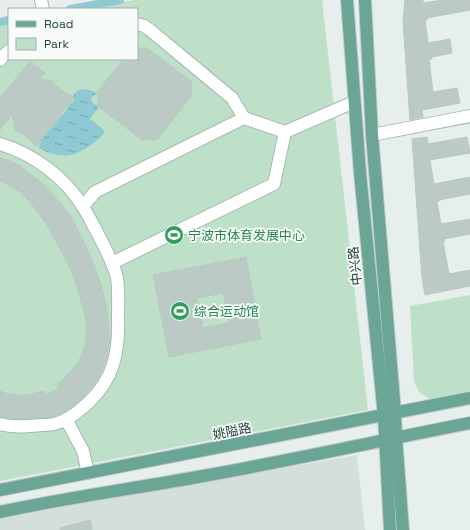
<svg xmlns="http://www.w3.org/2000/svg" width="470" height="530" font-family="'Space Grotesk','Noto Sans SC',sans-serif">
<defs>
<pattern id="water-ripples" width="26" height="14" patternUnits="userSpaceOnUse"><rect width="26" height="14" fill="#8ec9d4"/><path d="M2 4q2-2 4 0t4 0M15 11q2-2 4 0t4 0" fill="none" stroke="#74a5ad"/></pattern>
</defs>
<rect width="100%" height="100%" fill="#e6efeb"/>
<path fill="#d4dfda" d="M 357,455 L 365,530 L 0,530 L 0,518 Z"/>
<g fill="#bfe0c8">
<path d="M 135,0 L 322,0 L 368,410 L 0,481 L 0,22 L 9,20 L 9,59 L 137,59 L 137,9 L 79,9 Z"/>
<path d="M 470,295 L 470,391 L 430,399 L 419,392 L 414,381 L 410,306 Z"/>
</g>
<path fill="url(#water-ripples)" d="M 84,89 L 90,90 L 95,92 L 96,94 L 92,97 L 91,100 C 93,103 94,105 98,105 L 98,108 L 90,119 L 105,131 C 99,141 81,153 70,155 C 59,157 48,153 39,148 L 39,146 L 41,143 L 39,139 L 42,139 L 68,108 L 69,106 L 68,103 C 71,104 73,103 74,100 L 73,96 C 76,91 79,90 84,89 Z"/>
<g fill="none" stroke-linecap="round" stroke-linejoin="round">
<g stroke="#8ec9d4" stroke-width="8">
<path d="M 70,9 L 120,0"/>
<path d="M 0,22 L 9,20"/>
</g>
</g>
<g fill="#bbcac4" stroke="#b8c9c2" fill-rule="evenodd">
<path d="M 405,0 L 423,0 L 423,3 L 443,0 L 470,0 L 470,10 L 427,18 L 427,20 L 425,20 L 428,43 L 450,39 L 452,53 L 432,57 L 432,59 L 429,59 L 433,92 L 457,88 L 460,103 L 422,110 L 423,117 L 410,120 L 403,22 Z"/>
<path d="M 137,48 L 147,48 L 191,81 L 192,95 L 158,139 L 142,140 L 99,107 L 97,92 L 124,59 L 137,59 Z"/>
<path d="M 30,61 L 45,73 L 40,79 L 52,81 L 55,85 L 69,95 L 71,95 L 73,98 L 72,101 L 70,103 L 40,141 L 39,145 L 36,146 L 34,145 L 33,142 L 20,132 L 15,130 L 12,115 L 0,130 L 0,98 Z"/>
<path d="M 427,137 L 428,144 L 467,137 L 470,153 L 430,160 L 434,184 L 470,177 L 470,194 L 439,200 L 439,201 L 437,202 L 441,224 L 470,219 L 470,234 L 444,239 L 445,241 L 443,242 L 449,274 L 470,270 L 470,286 L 425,295 L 422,278 L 412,139 Z"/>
<path d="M 0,158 L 8,160 L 20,166 L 41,182 L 59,201 L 74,222 L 85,244 L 95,267 L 102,288 L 106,304 L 109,327 L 110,337 L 107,356 L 103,367 L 99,377 L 91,388 L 84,396 L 74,405 L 65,411 L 52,417 L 21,419 L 0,417 L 0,391 L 8,394 L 19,395 L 28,395 L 44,391 L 46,395 L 59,388 L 57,384 L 63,380 L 72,370 L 78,363 L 84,348 L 86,339 L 86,321 L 84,311 L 77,287 L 68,263 L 45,222 L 31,203 L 20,192 L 11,186 L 0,181 Z"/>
<path d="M 246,257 L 261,339 L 169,357 L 153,275 ZM 223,293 L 229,323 L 203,328 L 197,298 Z"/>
<path d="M 90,520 L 92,530 L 60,530 L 60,528 Z"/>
</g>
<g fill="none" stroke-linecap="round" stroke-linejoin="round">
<g stroke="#a8b8b2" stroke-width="14">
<g id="minor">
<path d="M 41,0 L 43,9"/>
<path d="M 137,24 L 144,26 L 150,30 L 232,98 L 244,118"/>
<path d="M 0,60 L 4,55 L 9,51"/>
<path d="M 372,135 L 470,116"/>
<path d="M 0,144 C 33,154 65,177 83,207 C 89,216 94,227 99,236 C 106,250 114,264 117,278 C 119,291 118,305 118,318 C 119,352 114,379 88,403 C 79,411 69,420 57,423 C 53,425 47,425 42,425 C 28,426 14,428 0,424"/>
<path d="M 83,206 L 95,192 L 244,118 L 285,132 L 354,102"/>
<path d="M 112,263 L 274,184 L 285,132"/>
<path d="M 66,419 L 83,451 L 88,473"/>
</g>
</g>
<g stroke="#c2cac8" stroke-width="14">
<g id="major">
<path d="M 347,0 L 360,173 L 384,416 L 390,530"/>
<path d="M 365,0 L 372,135 L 395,413 L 396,437 L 403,530"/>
<path d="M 0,490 L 470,398"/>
<path d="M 0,512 C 69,497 139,488 209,475 C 296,459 383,440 470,423"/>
</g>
</g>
<use href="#minor" stroke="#fff" stroke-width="12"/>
<use href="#major" stroke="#6aa596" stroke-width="12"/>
</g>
<defs>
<g id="stadium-disc" transform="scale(1)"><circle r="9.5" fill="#2e9e5b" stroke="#f7fbf9"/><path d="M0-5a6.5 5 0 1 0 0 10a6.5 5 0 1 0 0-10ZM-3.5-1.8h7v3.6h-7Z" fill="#fff"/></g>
</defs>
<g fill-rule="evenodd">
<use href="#stadium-disc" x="174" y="235"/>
<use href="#stadium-disc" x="180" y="311"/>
</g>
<g text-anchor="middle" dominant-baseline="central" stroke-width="3.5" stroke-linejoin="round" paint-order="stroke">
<g font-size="13" fill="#27864d" stroke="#f7fbf9" text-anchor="start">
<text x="188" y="235">宁波市体育发展中心</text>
<text x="194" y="311">综合运动馆</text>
</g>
<g font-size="13" fill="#24423a" stroke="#f7fbf9">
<text transform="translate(355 266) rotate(-96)">中兴路</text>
<text transform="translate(232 431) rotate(-11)">姚隘路</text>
</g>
</g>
<rect x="8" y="8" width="130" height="52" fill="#f7fbf9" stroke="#a3b1ad"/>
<rect x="16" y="21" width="20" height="6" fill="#6aa596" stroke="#a3b1ad"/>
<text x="44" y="28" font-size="12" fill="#24423a">Road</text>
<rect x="16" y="38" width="20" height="12" fill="#bfe0c8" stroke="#a3b1ad"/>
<text x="44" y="48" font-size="12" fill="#24423a">Park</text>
</svg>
